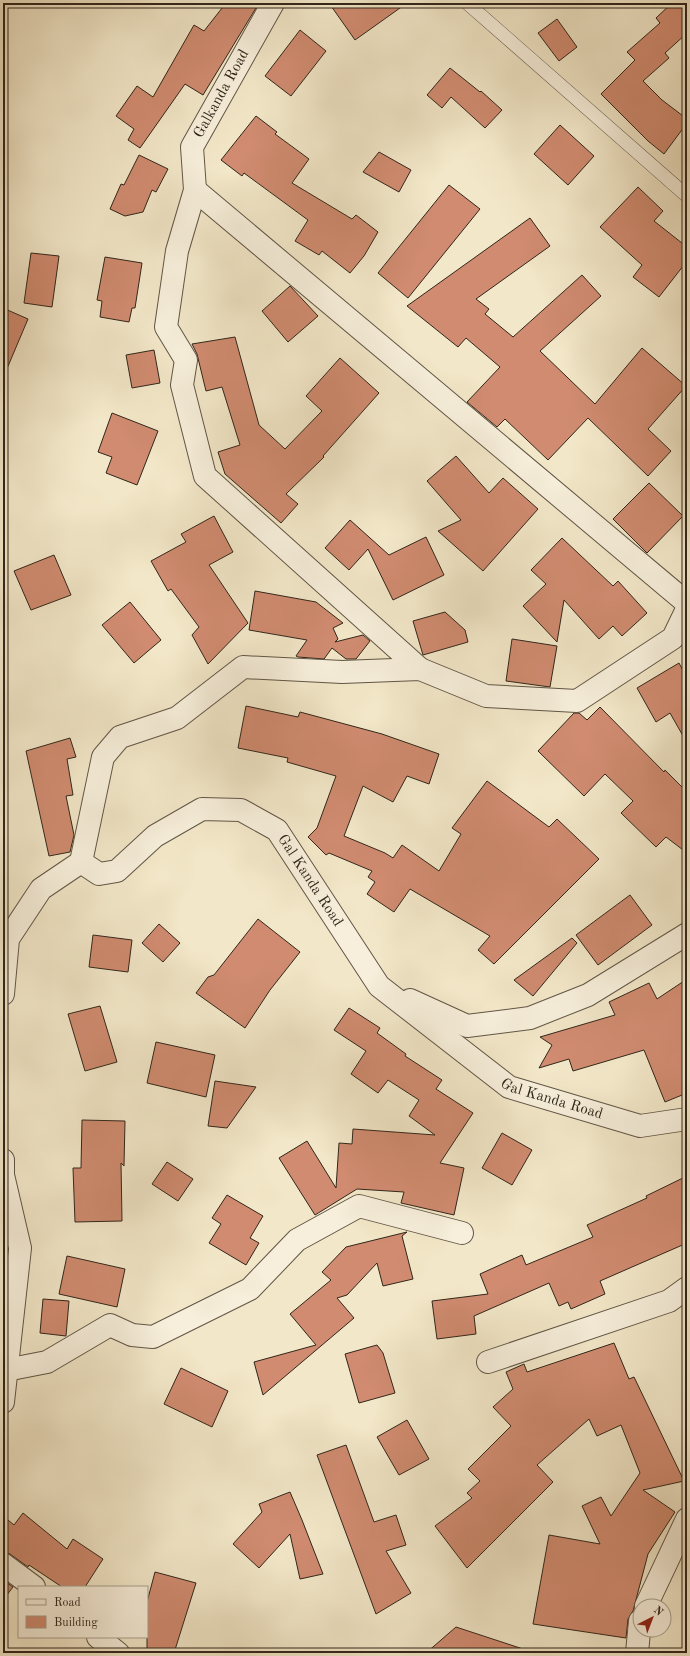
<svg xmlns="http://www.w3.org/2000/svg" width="690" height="1656" font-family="'Old Standard TT',serif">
<rect width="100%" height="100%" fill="#f2e7c8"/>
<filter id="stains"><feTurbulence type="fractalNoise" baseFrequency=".005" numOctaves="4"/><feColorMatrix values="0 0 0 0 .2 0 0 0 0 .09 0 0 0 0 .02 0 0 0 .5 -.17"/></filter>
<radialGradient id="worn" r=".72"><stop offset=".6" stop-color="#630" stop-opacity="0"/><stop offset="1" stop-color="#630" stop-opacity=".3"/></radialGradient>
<g fill="#d08b70" stroke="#31261a">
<path d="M 226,3 L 259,3 L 203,95 L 185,84 L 140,148 L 128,140 L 134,129 L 116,116 L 137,86 L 153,97 L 194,25 L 204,31 Z"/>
<path d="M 329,3 L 407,3 L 355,40 Z"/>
<path d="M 672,3 L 680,3 L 687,11 L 687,33 L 665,53 L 669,58 L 643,81 L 662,100 L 687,119 L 687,123 L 664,154 L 648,141 L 601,94 L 635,60 L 627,52 L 660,23 L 656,18 Z"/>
<path d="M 557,19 L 577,47 L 559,61 L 538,33 Z"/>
<path d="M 300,30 L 326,51 L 291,96 L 265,76 Z"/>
<path d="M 450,68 L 480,92 L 481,91 L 502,110 L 485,128 L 451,97 L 442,108 L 427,95 Z"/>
<path d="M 256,116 L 277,132 L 275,134 L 309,159 L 292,183 L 352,219 L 356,215 L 378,232 L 364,256 L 350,273 L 322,251 L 319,255 L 295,241 L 308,220 L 244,173 L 242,176 L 221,160 Z"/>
<path d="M 560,125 L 594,156 L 568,185 L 534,154 Z"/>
<path d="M 379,152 L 411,170 L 399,192 L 363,172 Z"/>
<path d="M 139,155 L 168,169 L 156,192 L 152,190 L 143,212 L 125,216 L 110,209 L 121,184 L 124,185 Z"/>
<path d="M 449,185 L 480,209 L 408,298 L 378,273 Z"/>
<path d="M 638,187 L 663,211 L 654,221 L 687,247 L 687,261 L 659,297 L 633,277 L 642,265 L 600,227 Z"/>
<path d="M 530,218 L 550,246 L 476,299 L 489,309 L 485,314 L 513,337 L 582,275 L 601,296 L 540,351 L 595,404 L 642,348 L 686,386 L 648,429 L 671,451 L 648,476 L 588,418 L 548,460 L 505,419 L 497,427 L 467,402 L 500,367 L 466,338 L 458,347 L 407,306 Z"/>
<path d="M 31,253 L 59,256 L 52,307 L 24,303 Z"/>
<path d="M 105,257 L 142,263 L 135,308 L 132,308 L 129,322 L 100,317 L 102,301 L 97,300 Z"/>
<path d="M 290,286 L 318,316 L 288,342 L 262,311 Z"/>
<path d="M 3,308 L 28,319 L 3,378 Z"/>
<path d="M 235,337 L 259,425 L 285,449 L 322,411 L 306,396 L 340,358 L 379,393 L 323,456 L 324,457 L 286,494 L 298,504 L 281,523 L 225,474 L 218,452 L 240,445 L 222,387 L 206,391 L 197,354 L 192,344 Z"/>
<path d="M 154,350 L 160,383 L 132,388 L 126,355 Z"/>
<path d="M 112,413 L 158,431 L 137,485 L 106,473 L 112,457 L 98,452 Z"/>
<path d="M 456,456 L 489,493 L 503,478 L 538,509 L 483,571 L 438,531 L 461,520 L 427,481 Z"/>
<path d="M 649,483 L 683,516 L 647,553 L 613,519 Z"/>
<path d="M 214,516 L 233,552 L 209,565 L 248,623 L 208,664 L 192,635 L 199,627 L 171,589 L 168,591 L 151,561 L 186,542 L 181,534 Z"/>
<path d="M 350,520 L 389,555 L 426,537 L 444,575 L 393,600 L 368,549 L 349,570 L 325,548 Z"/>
<path d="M 562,538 L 613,586 L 618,581 L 647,613 L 622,636 L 613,626 L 599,639 L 564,600 L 557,642 L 523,606 L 546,584 L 531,570 Z"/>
<path d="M 54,555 L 71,595 L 31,610 L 14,571 Z"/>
<path d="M 255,591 L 316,602 L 343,623 L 333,628 L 338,639 L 335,642 L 363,635 L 370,641 L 356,659 L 346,659 L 332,648 L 324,659 L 298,657 L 296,656 L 307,640 L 249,630 Z"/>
<path d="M 130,602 L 161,640 L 134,663 L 102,625 Z"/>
<path d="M 445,612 L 465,630 L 468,642 L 423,655 L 413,621 Z"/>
<path d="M 512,639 L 557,646 L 550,687 L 506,681 Z"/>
<path d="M 679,663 L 687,678 L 687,743 L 670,713 L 656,722 L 637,688 Z"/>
<path d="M 246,706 L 298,717 L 300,712 L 382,734 L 439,754 L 429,784 L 407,776 L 393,802 L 363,786 L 344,836 L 385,853 L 393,858 L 402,845 L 439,871 L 461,834 L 452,828 L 487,781 L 549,827 L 557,819 L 599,859 L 494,964 L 478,950 L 490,936 L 410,889 L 394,912 L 367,894 L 375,882 L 368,877 L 372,871 L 329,853 L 326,855 L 308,837 L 317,828 L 336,776 L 287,762 L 288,758 L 238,748 Z"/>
<path d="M 600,707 L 664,772 L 665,770 L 687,792 L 687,853 L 666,837 L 656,847 L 621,813 L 633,801 L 605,774 L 584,796 L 538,751 L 574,713 L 579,713 L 587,720 Z"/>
<path d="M 70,738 L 76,757 L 67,759 L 73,795 L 66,796 L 74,835 L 70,852 L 49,856 L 26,751 Z"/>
<path d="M 630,895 L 652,925 L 598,965 L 576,935 Z"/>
<path d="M 258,919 L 300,952 L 270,990 L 245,1028 L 196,993 L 208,977 L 214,975 Z"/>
<path d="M 159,924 L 180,943 L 163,962 L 142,943 Z"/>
<path d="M 93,935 L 132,940 L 128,972 L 89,967 Z"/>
<path d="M 572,938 L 577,943 L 533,996 L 514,980 Z"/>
<path d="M 687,979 L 687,1093 L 665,1102 L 644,1050 L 573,1071 L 569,1059 L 539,1068 L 552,1045 L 540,1037 L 615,1015 L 609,1002 L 649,983 L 657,999 Z"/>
<path d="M 100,1006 L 117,1062 L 85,1071 L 68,1014 Z"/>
<path d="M 349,1008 L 380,1028 L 377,1033 L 406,1054 L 405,1056 L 442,1080 L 436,1089 L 473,1113 L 440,1163 L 464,1168 L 454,1215 L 401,1203 L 404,1192 L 357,1189 L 315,1215 L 279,1158 L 307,1141 L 336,1188 L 339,1143 L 352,1144 L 353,1129 L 435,1135 L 409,1116 L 419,1100 L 388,1080 L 378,1093 L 351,1074 L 366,1051 L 334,1030 Z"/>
<path d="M 156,1042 L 215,1055 L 206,1097 L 147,1083 Z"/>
<path d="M 215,1081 L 256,1087 L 227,1128 L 208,1126 Z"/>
<path d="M 82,1120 L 125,1121 L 124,1166 L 121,1163 L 122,1221 L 75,1222 L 73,1168 L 81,1168 Z"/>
<path d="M 502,1133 L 532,1150 L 512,1185 L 482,1168 Z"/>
<path d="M 167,1162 L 193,1179 L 178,1201 L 152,1184 Z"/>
<path d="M 687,1176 L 687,1243 L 600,1281 L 605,1294 L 571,1309 L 568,1302 L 559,1306 L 549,1283 L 474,1316 L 476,1334 L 437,1339 L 432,1301 L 488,1294 L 480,1274 L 522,1255 L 526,1265 L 593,1237 L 587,1225 L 647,1198 L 646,1196 Z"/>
<path d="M 227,1195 L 263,1216 L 250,1238 L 259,1243 L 246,1265 L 209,1243 L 221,1224 L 212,1218 Z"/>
<path d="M 407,1232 L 402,1236 L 413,1279 L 383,1286 L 377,1263 L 347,1295 L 337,1298 L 354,1318 L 263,1395 L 254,1362 L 316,1345 L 290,1314 L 331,1280 L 322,1272 L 346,1247 Z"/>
<path d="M 67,1256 L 125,1269 L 117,1307 L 59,1294 Z"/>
<path d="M 43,1299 L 69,1301 L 66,1336 L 40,1333 Z"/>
<path d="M 614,1343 L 629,1379 L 634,1377 L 684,1481 L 643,1490 L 675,1512 L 648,1554 L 633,1611 L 628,1619 L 626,1638 L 533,1624 L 549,1535 L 600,1544 L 582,1506 L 601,1497 L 611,1516 L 640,1473 L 621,1425 L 597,1436 L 589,1419 L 537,1465 L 553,1482 L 467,1568 L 435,1526 L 472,1498 L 467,1493 L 480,1481 L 468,1469 L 511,1426 L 493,1407 L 513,1389 L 506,1372 L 524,1364 L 527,1372 Z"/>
<path d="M 377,1345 L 383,1353 L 395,1393 L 359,1403 L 345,1354 Z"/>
<path d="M 181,1368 L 228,1391 L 212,1427 L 164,1404 Z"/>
<path d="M 407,1420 L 429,1459 L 399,1475 L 377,1437 Z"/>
<path d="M 346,1445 L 374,1522 L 396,1515 L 406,1545 L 386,1551 L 411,1593 L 376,1614 L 317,1455 Z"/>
<path d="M 290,1492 L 302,1520 L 323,1574 L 300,1579 L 290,1534 L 259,1568 L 233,1544 L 262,1512 L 259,1504 Z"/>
<path d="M 23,1513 L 67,1549 L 73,1539 L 103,1559 L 85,1587 L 62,1587 L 29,1565 L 28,1567 L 10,1554 L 3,1552 L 3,1516 L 14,1525 Z"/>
<path d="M 155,1572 L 196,1583 L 174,1653 L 147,1653 L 147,1602 Z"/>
<path d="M 3,1580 L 13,1587 L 3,1600 Z"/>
<path d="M 456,1627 L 523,1649 L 522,1653 L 426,1653 Z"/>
</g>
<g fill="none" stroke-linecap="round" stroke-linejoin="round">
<g stroke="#615646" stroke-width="14">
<path id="lane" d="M 467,3 L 687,196"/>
</g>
<g stroke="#615646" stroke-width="24">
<g id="street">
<path d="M 273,3 L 192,147 L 195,190 L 177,251 L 166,327 L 186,360 L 182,385 L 205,476 L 420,669"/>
<path d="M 195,190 L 687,603"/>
<path id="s1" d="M 687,609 L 673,638 L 577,701 L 486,696 L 420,669 L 342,672 L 243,667 L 177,718 L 120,737 L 103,757 L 81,862 L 99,874 L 117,871 L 155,836 L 202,809 L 241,810 L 277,830 L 379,986 L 509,1087 L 640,1126 L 687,1119"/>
<path d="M 3,994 L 8,939 L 41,889 L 81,862"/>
<path d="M 410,1000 L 467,1026 L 530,1018 L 588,995 L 687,934"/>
<path d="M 3,1160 L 3,1175 L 20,1248 L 3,1402"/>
<path d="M 488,1362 L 669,1301 L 687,1288"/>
<path d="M 6,1370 L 47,1362 L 110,1325 L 132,1335 L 153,1337 L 250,1289 L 297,1240 L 359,1206 L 462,1233"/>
<path d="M 3,1564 L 34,1587"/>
<path d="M 646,1606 L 687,1519"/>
<path d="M 98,1637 L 118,1653"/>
<path d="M 637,1653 L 640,1621"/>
</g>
</g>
<use href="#lane" stroke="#f7efdb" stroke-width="13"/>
<use href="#street" stroke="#f7efdb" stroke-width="22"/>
</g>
<g text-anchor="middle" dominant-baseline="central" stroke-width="3.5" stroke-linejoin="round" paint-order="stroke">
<g font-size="15" fill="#31261a" stroke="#f7efdb">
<text transform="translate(222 94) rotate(-61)">Galkanda Road</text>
<text stroke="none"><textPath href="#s1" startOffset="1050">Gal Kanda Road</textPath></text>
<text stroke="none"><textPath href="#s1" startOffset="1385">Gal Kanda Road</textPath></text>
</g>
</g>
<rect width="690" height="1656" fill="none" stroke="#f2e7c8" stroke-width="16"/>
<rect x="4" y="4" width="682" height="1648" fill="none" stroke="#31261a" stroke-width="2"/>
<rect x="8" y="8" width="674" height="1640" fill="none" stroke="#31261a"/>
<rect x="18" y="1586" width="130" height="52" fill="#f7efdb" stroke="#a89f8e"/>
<rect x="26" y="1599" width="20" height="6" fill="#f7efdb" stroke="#a89f8e"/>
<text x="54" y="1606" font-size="12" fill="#31261a">Road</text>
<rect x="26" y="1616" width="20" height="12" fill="#d08b70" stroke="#a89f8e"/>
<text x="54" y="1626" font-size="12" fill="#31261a">Building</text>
<g transform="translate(652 1618) rotate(42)"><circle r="19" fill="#f7efdb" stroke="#a89f8e"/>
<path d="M0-3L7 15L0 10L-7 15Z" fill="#8f2418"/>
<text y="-6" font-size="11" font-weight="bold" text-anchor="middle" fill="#31261a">N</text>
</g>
<rect width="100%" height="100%" filter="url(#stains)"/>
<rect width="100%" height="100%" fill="url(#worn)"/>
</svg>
